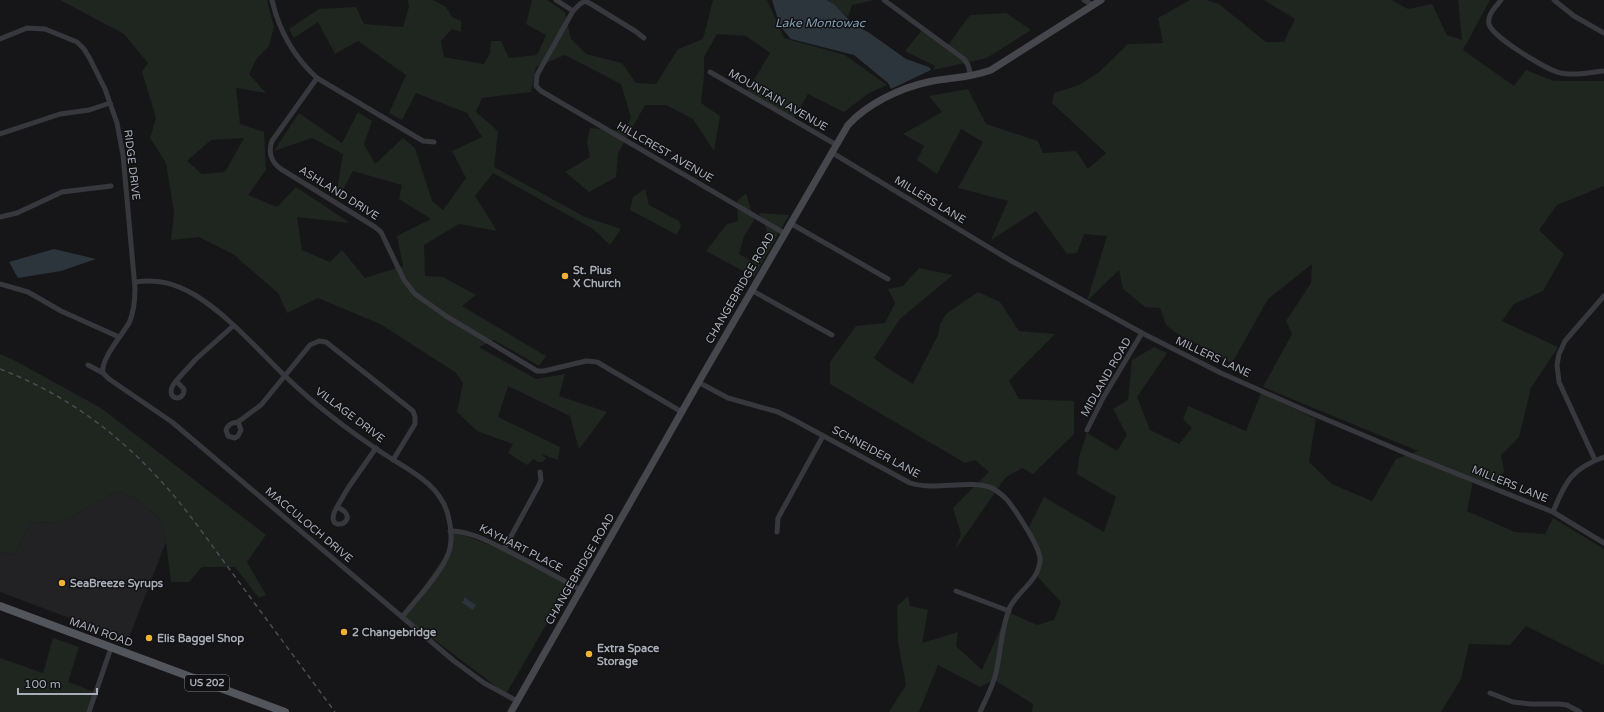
<svg xmlns="http://www.w3.org/2000/svg" width="1604" height="712" font-family="'Varela Round',sans-serif">
<rect width="100%" height="100%" fill="#161618"/>
<path fill="#222225" d="M 116,491 L 137,499 L 161,520 L 166,542 L 128,640 L 0,592 L 0,552 L 14,555 L 31,522 L 60,523 Z"/>
<g fill="#1e261f" fill-rule="evenodd">
<path d="M 60,0 L 267,0 L 274,27 L 269,46 L 257,58 L 249,74 L 266,93 L 236,88 L 240,124 L 264,132 L 266,170 L 248,195 L 277,207 L 296,187 L 350,223 L 297,217 L 302,250 L 330,262 L 342,250 L 365,278 L 403,266 L 397,236 L 431,219 L 399,199 L 402,185 L 353,171 L 343,190 L 337,190 L 343,154 L 312,138 L 274,151 L 299,113 L 342,143 L 358,112 L 372,121 L 364,144 L 375,164 L 403,138 L 415,148 L 432,201 L 443,210 L 466,178 L 452,151 L 482,137 L 467,113 L 416,93 L 402,120 L 389,113 L 406,75 L 358,41 L 335,54 L 318,22 L 294,38 L 289,29 L 319,9 L 356,7 L 364,24 L 403,27 L 409,7 L 408,0 L 433,0 L 446,7 L 452,17 L 461,21 L 461,32 L 452,29 L 441,41 L 444,57 L 484,64 L 490,53 L 491,41 L 501,41 L 509,58 L 537,55 L 546,35 L 526,24 L 532,0 L 547,0 L 565,12 L 571,39 L 586,54 L 622,63 L 636,83 L 656,84 L 678,49 L 703,39 L 713,0 L 767,0 L 784,38 L 845,55 L 887,85 L 869,93 L 844,112 L 808,94 L 793,120 L 746,93 L 770,53 L 746,36 L 717,34 L 704,57 L 704,76 L 701,103 L 720,116 L 714,151 L 693,119 L 666,105 L 645,105 L 618,153 L 616,177 L 589,192 L 565,172 L 590,157 L 587,142 L 590,128 L 623,131 L 631,118 L 621,84 L 565,55 L 536,67 L 531,92 L 482,98 L 476,112 L 498,131 L 494,167 L 585,217 L 621,229 L 610,245 L 593,229 L 493,173 L 475,196 L 497,231 L 459,224 L 424,245 L 425,276 L 443,277 L 476,295 L 462,306 L 546,356 L 539,366 L 494,340 L 479,347 L 536,379 L 565,374 L 559,396 L 607,412 L 579,449 L 570,416 L 508,386 L 498,417 L 560,447 L 558,460 L 541,454 L 546,458 L 543,462 L 538,462 L 534,459 L 527,465 L 508,453 L 513,444 L 477,431 L 457,412 L 463,383 L 455,372 L 380,324 L 318,298 L 287,313 L 278,293 L 233,254 L 199,237 L 171,240 L 174,212 L 166,163 L 150,138 L 156,118 L 142,72 L 148,63 L 124,34 ZM 244,138 L 225,172 L 202,174 L 187,161 L 211,140 Z"/>
<path d="M 828,0 L 875,0 L 852,5 L 848,17 Z"/>
<path d="M 1190,0 L 1206,0 L 1219,4 L 1266,42 L 1284,42 L 1295,19 L 1264,0 L 1392,0 L 1408,9 L 1432,4 L 1447,35 L 1462,40 L 1458,0 L 1490,0 L 1463,50 L 1514,86 L 1526,70 L 1554,81 L 1604,81 L 1604,186 L 1557,205 L 1539,230 L 1564,254 L 1543,291 L 1514,304 L 1502,321 L 1558,347 L 1531,388 L 1519,437 L 1501,455 L 1504,471 L 1493,488 L 1473,481 L 1467,511 L 1515,532 L 1545,534 L 1553,518 L 1604,549 L 1604,665 L 1526,626 L 1510,645 L 1469,644 L 1461,679 L 1441,712 L 1032,712 L 1033,704 L 994,680 L 980,687 L 938,665 L 919,712 L 889,712 L 906,685 L 898,642 L 897,606 L 908,596 L 910,606 L 928,610 L 922,643 L 958,632 L 956,646 L 982,670 L 1008,612 L 1037,625 L 1054,620 L 1061,602 L 1036,575 L 1042,563 L 1029,527 L 1044,497 L 1104,532 L 1116,497 L 1077,474 L 1079,457 L 1087,433 L 1117,451 L 1127,435 L 1113,409 L 1128,400 L 1132,360 L 1154,347 L 1167,353 L 1137,397 L 1150,430 L 1179,444 L 1192,428 L 1183,419 L 1188,406 L 1246,431 L 1261,393 L 1316,419 L 1309,462 L 1332,484 L 1372,501 L 1396,459 L 1418,451 L 1263,387 L 1292,334 L 1286,321 L 1311,283 L 1312,264 L 1268,299 L 1232,363 L 1176,333 L 1166,325 L 1160,308 L 1145,307 L 1123,289 L 1119,270 L 1087,301 L 1107,236 L 1084,234 L 1077,253 L 1067,254 L 1036,211 L 991,240 L 1008,201 L 958,188 L 983,142 L 961,129 L 937,174 L 917,160 L 924,146 L 903,134 L 942,112 L 929,96 L 968,89 L 986,124 L 1038,141 L 1043,153 L 1076,151 L 1088,169 L 1106,153 L 1052,103 L 1054,93 L 1079,85 L 1099,72 L 1128,44 L 1163,43 L 1158,18 Z"/>
<path d="M 1006,13 L 1031,30 L 987,58 L 933,70 L 935,66 L 905,51 L 922,30 L 946,48 L 970,15 Z"/>
<path d="M 645,189 L 649,205 L 679,221 L 681,226 L 677,235 L 630,210 L 633,197 Z"/>
<path d="M 746,193 L 754,220 L 744,236 L 739,254 L 751,261 L 767,231 L 759,213 L 789,215 L 754,277 L 706,251 L 727,224 L 738,221 L 737,201 Z"/>
<path d="M 919,268 L 953,275 L 900,319 L 874,358 L 886,367 L 913,384 L 938,335 L 940,324 L 946,314 L 978,292 L 1000,302 L 1019,331 L 1055,334 L 1009,381 L 1019,399 L 1074,401 L 1074,434 L 1033,474 L 1022,468 L 1005,478 L 955,550 L 961,534 L 953,508 L 989,472 L 975,460 L 965,463 L 830,384 L 830,362 L 856,326 L 885,323 L 895,303 L 888,289 L 903,286 Z"/>
<path d="M 0,354 L 12,359 L 101,408 L 266,535 L 247,562 L 266,595 L 259,598 L 235,567 L 202,567 L 189,582 L 171,582 L 166,542 L 161,520 L 137,499 L 116,491 L 60,523 L 31,522 L 14,555 L 0,552 Z"/>
<path d="M 452,530 L 541,566 L 571,582 L 506,694 L 403,616 L 447,553 Z"/>
<path d="M 53,638 L 79,647 L 68,682 L 95,692 L 88,712 L 0,712 L 0,658 L 43,673 Z"/>
</g>
<g fill="#2c353c">
<path d="M 772,0 L 827,0 L 835,5 L 854,25 L 868,32 L 906,59 L 929,67 L 931,70 L 891,89 L 888,83 L 854,55 L 791,39 L 780,26 Z"/>
<path d="M 54,249 L 96,259 L 61,271 L 18,278 L 9,262 Z"/>
<path d="M 464,597 L 476,605 L 473,610 L 461,602 L 464,601 Z"/>
</g>
<g fill="none" stroke-linecap="round" stroke-linejoin="round">
<g stroke="#37383d" stroke-width="5">
<path d="M 272,0 C 279,31 294,57 317,78 L 423,141 L 434,142"/>
<path d="M 556,0 L 573,11 L 580,4 L 585,1 L 591,4 L 635,31 L 644,38"/>
<path d="M 884,0 L 964,59 L 968,65 L 971,76"/>
<path d="M 1084,0 L 1093,5"/>
<path d="M 1501,0 C 1496,7 1487,14 1489,24 C 1491,36 1548,71 1561,73 C 1575,76 1590,72 1604,71"/>
<path d="M 1554,0 L 1574,16 L 1604,33"/>
<path d="M 573,11 L 537,75 L 536,86 L 541,91 L 784,233"/>
<path d="M 0,39 L 27,28 L 45,29 L 77,42 L 84,49 L 90,59 L 105,89 L 117,123 L 123,155 L 135,288 C 135,300 134,312 129,323 C 122,335 100,360 103,373"/>
<path d="M 710,72 L 835,144"/>
<path d="M 317,78 L 272,141 C 268,152 271,162 281,169 L 375,227 L 381,232 L 404,280 L 415,294 L 446,316 L 537,371 L 544,371 L 586,361 L 597,362 L 682,412"/>
<path d="M 0,134 L 60,114 L 89,110 L 110,103"/>
<path d="M 831,152 L 1008,259 L 1142,333 L 1221,373 L 1311,413 L 1410,455 L 1553,512 L 1604,543"/>
<path d="M 0,217 L 17,213 L 62,192 L 111,186"/>
<path d="M 790,223 L 888,279"/>
<path d="M 135,282 C 159,279 174,283 195,295 C 229,316 256,348 285,376 C 315,405 349,431 384,454 C 410,471 440,484 448,515 C 451,527 453,542 448,554 C 442,572 415,601 402,617"/>
<path d="M 0,284 L 28,292 L 61,311 L 119,337"/>
<path d="M 751,290 L 832,335"/>
<path d="M 88,365 L 103,373 L 109,379 L 172,422 L 454,661 L 484,683 L 517,701"/>
<path d="M 176,381 L 196,359 L 233,326"/>
<path d="M 176,381 L 184,389 C 185,404 161,399 176,381 Z"/>
<path d="M 698,382 L 728,398 L 778,412 L 796,421 L 910,483 C 934,491 971,479 992,488 C 997,491 1004,496 1008,501 C 1016,511 1040,547 1040,559 C 1040,580 1018,591 1010,607 C 1001,628 1001,651 996,673 C 993,686 986,699 980,712"/>
<path d="M 238,422 L 261,405 L 310,345 L 319,341 L 326,342 L 413,411 L 415,417 L 415,424 L 393,460"/>
<path d="M 238,422 L 241,430 L 238,436 L 235,438 L 228,436 L 226,430 C 228,424 232,423 238,422 Z"/>
<path d="M 1087,430 L 1103,398 L 1142,333"/>
<path d="M 1595,460 L 1559,382 L 1557,365 L 1559,354 L 1565,341 L 1604,296"/>
<path d="M 337,507 L 348,488 L 376,448"/>
<path d="M 337,507 C 339,508 343,510 345,512 C 356,525 322,533 337,507 Z"/>
<path d="M 1553,512 C 1565,482 1572,468 1604,457"/>
<path d="M 450,531 C 472,531 491,543 510,552 C 534,564 557,577 581,590"/>
<path d="M 777,532 L 778,518 L 823,436"/>
<path d="M 504,549 L 539,485 L 541,480 L 540,472"/>
<path d="M 956,591 L 1009,611"/>
<path d="M 1490,693 L 1513,702 L 1531,704 L 1559,704 L 1567,705 L 1580,712"/>
<path d="M 89,712 L 111,648"/>
</g>
<path stroke="#45474d" stroke-width="7" d="M 511,712 L 705,371 L 848,125 C 867,104 900,88 928,82 C 950,77 967,79 991,70 L 1101,0"/>
<path stroke="#53555c" stroke-width="8" d="M 0,606 L 285,712"/>
<path stroke="#4a4c52" stroke-width="1.5" stroke-dasharray="5 4" stroke-linecap="butt" d="M 0,369 C 63,393 114,430 160,480 C 188,510 211,545 236,578 C 269,623 302,667 335,712"/>
</g>
<g fill="#f2b134" stroke="#111113" stroke-width="1.5">
<circle cx="565" cy="276" r="4"/>
<circle cx="62" cy="583" r="4"/>
<circle cx="344" cy="632" r="4"/>
<circle cx="149" cy="638" r="4"/>
<circle cx="589" cy="654" r="4"/>
</g>
<g text-anchor="middle" dominant-baseline="central" stroke-width="3" stroke-linejoin="round" paint-order="stroke">
<rect fill="#111113" stroke="#7b7e86" stroke-width="1" x="185" y="675" width="44" height="16" rx="3"/>
<g font-size="10" font-weight="bold" fill="#a8adb8">
<text x="207" y="683">US 202</text>
</g>
<g font-size="11" fill="#a8adb8" stroke="#111113">
<text transform="translate(778 100) rotate(30)">MOUNTAIN AVENUE</text>
<text transform="translate(665 152) rotate(30)">HILLCREST AVENUE</text>
<text transform="translate(132 165) rotate(83)">RIDGE DRIVE</text>
<text transform="translate(339 193) rotate(32)">ASHLAND DRIVE</text>
<text transform="translate(930 200) rotate(31)">MILLERS LANE</text>
<text transform="translate(740 288) rotate(-60)">CHANGEBRIDGE ROAD</text>
<text transform="translate(1213 357) rotate(25)">MILLERS LANE</text>
<text transform="translate(1106 377) rotate(-60)">MIDLAND ROAD</text>
<text transform="translate(350 415) rotate(37)">VILLAGE DRIVE</text>
<text transform="translate(876 452) rotate(28)">SCHNEIDER LANE</text>
<text transform="translate(1510 484) rotate(22)">MILLERS LANE</text>
<text transform="translate(309 525) rotate(40)">MACCULOCH DRIVE</text>
<text transform="translate(521 548) rotate(27)">KAYHART PLACE</text>
<text transform="translate(580 569) rotate(-60)">CHANGEBRIDGE ROAD</text>
<text transform="translate(101 632) rotate(20)">MAIN ROAD</text>
</g>
<g font-size="11" font-weight="bold" fill="#a8adb8" stroke="#111113" text-anchor="start">
<text x="573" y="270">St. Pius<tspan x="573" dy="13">X Church</tspan></text>
<text x="70" y="583">SeaBreeze Syrups</text>
<text x="352" y="632">2 Changebridge</text>
<text x="157" y="638">Elis Baggel Shop</text>
<text x="597" y="648">Extra Space<tspan x="597" dy="13">Storage</tspan></text>
</g>
<g font-size="12" font-style="italic" fill="#7f9bb3" stroke="#111113">
<text x="820" y="23">Lake Montowac</text>
</g>
</g>
<path d="M18 688v6h79v-6" fill="none" stroke="#a8adb8" stroke-width="2"/>
<text x="24" y="688" font-size="12" fill="#a8adb8" stroke="#111113" stroke-width="3" paint-order="stroke">100 m</text>
</svg>
